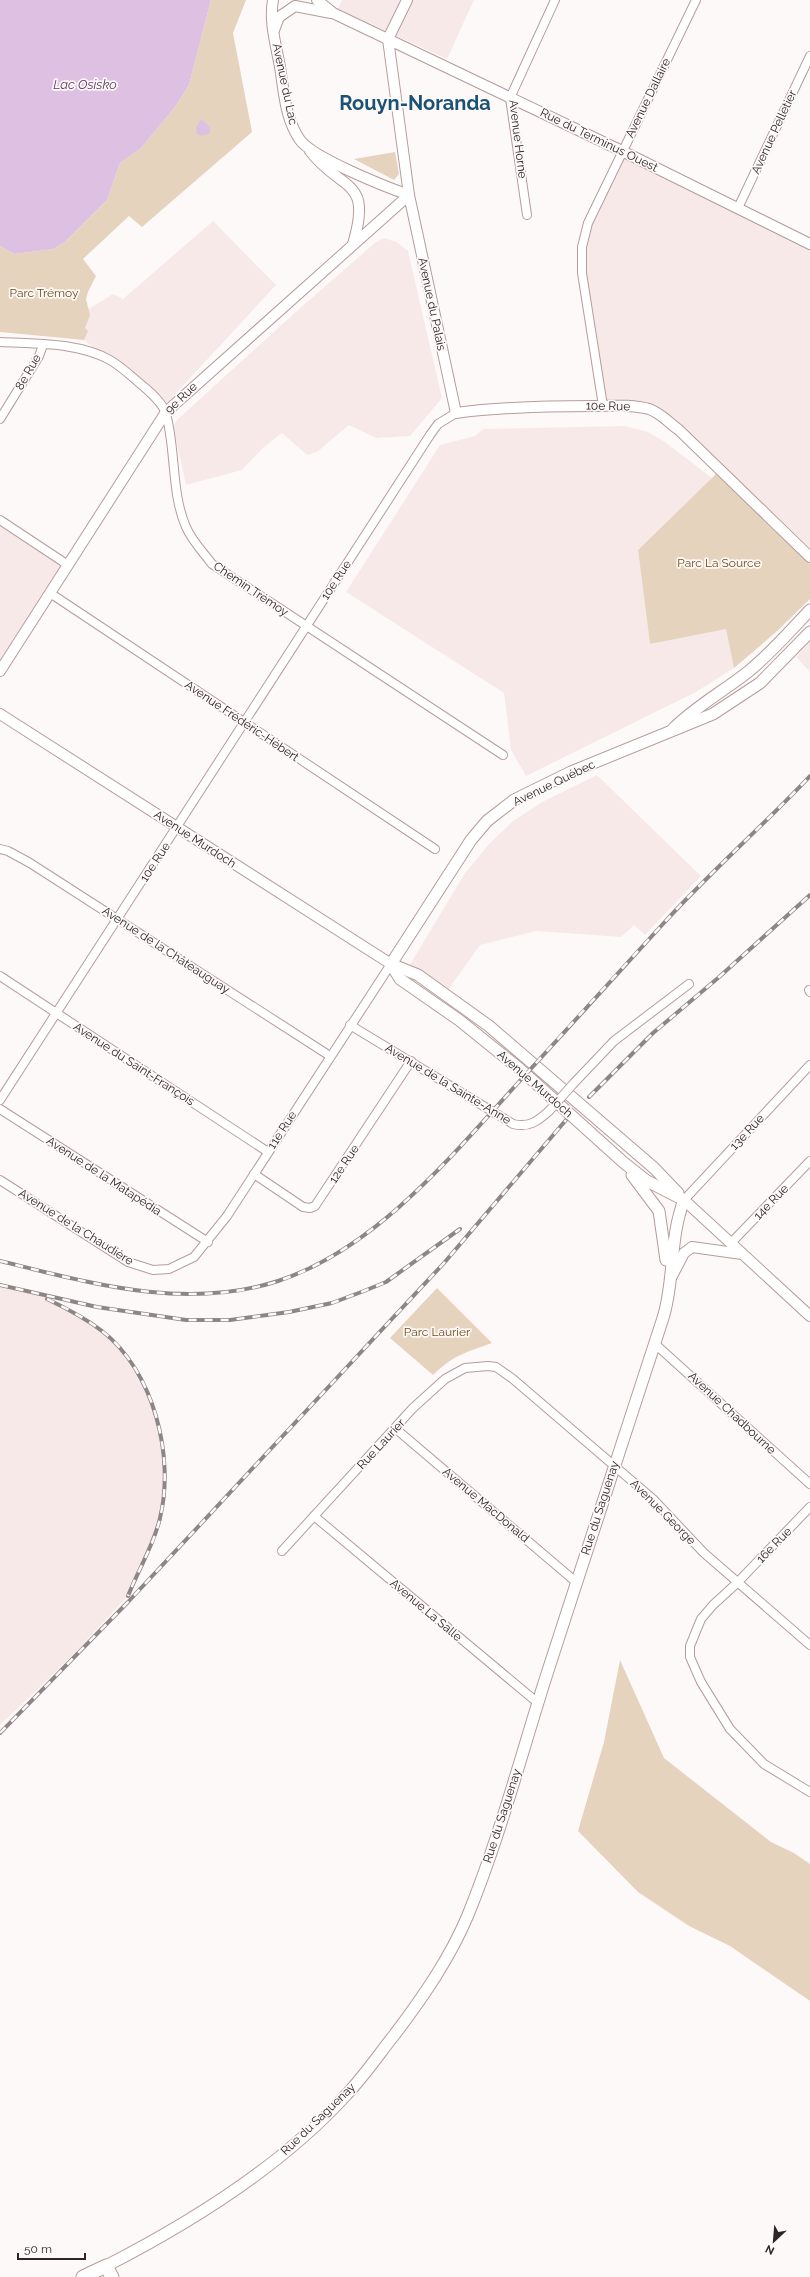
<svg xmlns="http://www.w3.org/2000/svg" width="810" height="2277" font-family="Raleway,sans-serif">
<rect width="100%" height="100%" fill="#fef9f9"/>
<g fill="#f8e9e9">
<path d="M 342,0 L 474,0 L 447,59 L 338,9 Z"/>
<path d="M 622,151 L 810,244 L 810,548 L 675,419 L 656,405 L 639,401 L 603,406 L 582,247 Z"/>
<path d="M 213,221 L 276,285 L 167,403 L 84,340 L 84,312 L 113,294 L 123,299 Z"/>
<path d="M 384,238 L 397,242 L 408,251 L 442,398 L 410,436 L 376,438 L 349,425 L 317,452 L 307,455 L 282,433 L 264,447 L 242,470 L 186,485 L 173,426 L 178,419 L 299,309 L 376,242 Z"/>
<path d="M 625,426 L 648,432 L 665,442 L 712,478 L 638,550 L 650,644 L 726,628 L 734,668 L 696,692 L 526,776 L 511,750 L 504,693 L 346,592 L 440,445 L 475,436 L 483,429 Z"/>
<path d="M 0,520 L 68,565 L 0,671 Z"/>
<path d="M 810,642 L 810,672 L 796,657 Z"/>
<path d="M 597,775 L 701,876 L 645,935 L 634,925 L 621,937 L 536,931 L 480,945 L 448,990 L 409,966 L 465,873 L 489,844 L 513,821 L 544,801 Z"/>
<path d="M 0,1285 L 34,1293 L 70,1310 L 103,1332 L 122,1352 L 149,1397 L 157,1419 L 162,1438 L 166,1486 L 156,1535 L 128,1596 L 66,1662 L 0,1725 Z"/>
</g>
<g fill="#e5d3bd">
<path d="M 211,0 L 246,0 L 233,33 L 252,132 L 142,227 L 129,216 L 83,259 L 96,276 L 88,292 L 86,299 L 90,315 L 85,328 L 88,331 L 84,340 L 0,332 L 0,246 L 14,254 L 54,249 L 66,241 L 107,200 L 120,163 L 141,148 L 175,107 L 189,85 Z"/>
<path d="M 395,152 L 399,174 L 394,180 L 354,159 Z"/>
<path d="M 720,470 L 810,564 L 810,599 L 775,633 L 734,668 L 726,629 L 650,644 L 638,550 Z"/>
<path d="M 437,1288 L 492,1343 C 465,1353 455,1354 433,1375 L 390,1338 Z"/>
<path d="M 620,1660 L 664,1758 L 771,1842 L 794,1853 L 810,1864 L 810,2001 L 730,1946 L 689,1926 L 638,1892 L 578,1831 L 604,1742 Z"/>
</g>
<g fill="#dec1e2">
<path d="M 0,0 L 211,0 L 189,85 L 175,107 L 141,148 L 120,163 L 107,200 L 66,241 L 54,249 L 14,254 L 0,246 Z"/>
<path d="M 201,119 L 210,127 L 210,133 L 202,136 L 197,134 L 196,128 Z"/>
</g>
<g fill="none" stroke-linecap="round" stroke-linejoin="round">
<g stroke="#b69c9c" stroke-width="10">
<g id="minor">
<path d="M 738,208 L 810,56"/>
<path d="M 527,215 L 510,98 L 555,0"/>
<path d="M 0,342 C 35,344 78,342 110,360 C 122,367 132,377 143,386 C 151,393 163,403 166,414 C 176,449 171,493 186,527 C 192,541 203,552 212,564 L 503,755"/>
<path d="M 603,406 L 582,273 L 582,247 L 588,223 L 696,0"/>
<path d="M 0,419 L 39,356 L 43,345"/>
<path d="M 0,520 L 68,565"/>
<path d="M 50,593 L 435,849"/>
<path d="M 0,849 L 8,851 L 30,863 L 330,1056"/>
<path d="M 0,976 L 268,1152"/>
<path d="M 809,990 L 810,992"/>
<path d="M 350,1025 L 513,1124 C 529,1128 538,1121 549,1111"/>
<path d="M 574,1083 L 614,1041 L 689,984"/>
<path d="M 0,1100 L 430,435 L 438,424 L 456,413"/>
<path d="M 0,1109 L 208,1242"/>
<path d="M 254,1174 L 303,1207 L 310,1208 L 315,1206 L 411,1061"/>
<path d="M 0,1180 L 128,1262 L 153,1270 L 169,1269 L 194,1257 L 227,1216 L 391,964"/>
<path d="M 684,1200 L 810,1065"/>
<path d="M 731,1243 L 810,1161"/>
<path d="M 654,1343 L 810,1484"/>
<path d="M 396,1429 L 576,1582"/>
<path d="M 810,1507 L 737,1583 L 713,1605 L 701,1619 L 690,1646 L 690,1657 L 701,1682 L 730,1729 L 764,1764 L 810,1792"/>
<path d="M 314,1516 L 538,1703"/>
<path d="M 282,1551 L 413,1408 L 445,1379 L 465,1368 L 488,1366 L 496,1367 L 513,1379 L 653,1499 L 704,1553 L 810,1645"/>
</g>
</g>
<g stroke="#b69c9c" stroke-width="12">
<g id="tertiary">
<path d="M 273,0 C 269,22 276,45 280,67 C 284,91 285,119 300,140 C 313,158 386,187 409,195"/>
<path d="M 317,0 L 333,13 L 622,151 L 810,244"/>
<path d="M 407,0 L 388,39 L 409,195 L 456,413 C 501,407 549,406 594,406 C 612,406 631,404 649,409 C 661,413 669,423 679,430 L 810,557"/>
<path d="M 274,30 L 279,17 L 295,6 L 331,13"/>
<path d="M 310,151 C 341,192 373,177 353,244"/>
<path d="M 0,671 L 166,412 L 409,195"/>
<path d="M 0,714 L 391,964"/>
<path d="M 684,1200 L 810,1316"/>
<path d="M 672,1276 L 684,1253 L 692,1247 L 742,1254"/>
</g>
</g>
<g stroke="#b69c9c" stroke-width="13">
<g id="secondary">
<path d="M 673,729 C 696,706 724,691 749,671 C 771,653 790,631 810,610"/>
<path d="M 391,964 L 471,840 L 487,821 L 514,800 L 571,772 L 713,714 L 760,683 L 810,632"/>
<path d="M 391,964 L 400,979 L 459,1020 L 521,1070 L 623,1162 L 647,1181 L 684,1200"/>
<path d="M 391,964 L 418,975 L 489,1026 L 654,1168 L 678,1193"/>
<path d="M 632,1175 L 659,1211 L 666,1260"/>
<path d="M 106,2266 C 192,2222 282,2166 347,2094 C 365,2075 379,2054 395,2034 C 423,1997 450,1958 468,1915 C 499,1839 520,1759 545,1680 C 584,1559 624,1438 663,1318 C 675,1280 669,1239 684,1200"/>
</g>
</g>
<g stroke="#b69c9c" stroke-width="15">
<path id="trunk" d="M 83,2277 L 106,2266 L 112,2277"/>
</g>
<use href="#minor" stroke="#fff" stroke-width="8"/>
<use href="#tertiary" stroke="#fff" stroke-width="10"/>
<use href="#secondary" stroke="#fff" stroke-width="11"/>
<use href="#trunk" stroke="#fff" stroke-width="13"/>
<g stroke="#8e8686" stroke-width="4">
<g id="rail">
<path d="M 589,1097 L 653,1033 L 718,978 L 810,895"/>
<path d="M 0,1261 C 90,1283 186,1311 278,1281 C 375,1249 450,1158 517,1084 C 565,1031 613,978 662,925 C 709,873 762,827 810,776"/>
<path d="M 0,1285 L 97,1307 L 186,1320 L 230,1320 L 289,1312 L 332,1303 L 364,1291 L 386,1282 L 460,1229"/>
<path d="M 47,1299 C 66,1308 85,1318 102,1331 C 154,1371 175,1457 160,1518 C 154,1545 138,1570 128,1596"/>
<path d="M 0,1733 L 128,1602 L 444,1263 L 566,1120"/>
</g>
</g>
<use href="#rail" stroke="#fef9f9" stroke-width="2.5" stroke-dasharray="8" stroke-linecap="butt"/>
<g stroke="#b69c9c" stroke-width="10" stroke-linecap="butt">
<path id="minor-bridge" d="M 549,1111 L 574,1083"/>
</g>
<use href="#minor-bridge" stroke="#fff" stroke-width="8"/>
</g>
<g text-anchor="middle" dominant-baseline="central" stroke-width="3.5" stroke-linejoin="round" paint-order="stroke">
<g font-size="12" fill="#2f2525" stroke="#fef9f9">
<text transform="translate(285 84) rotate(78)">Avenue du Lac</text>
<text transform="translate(648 98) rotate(-64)">Avenue Dallaire</text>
<text transform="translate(774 132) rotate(-65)">Avenue Pelletier</text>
<text transform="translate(518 139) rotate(83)">Avenue Horne</text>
<text transform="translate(599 140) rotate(26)">Rue du Terminus Ouest</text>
<text transform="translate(432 304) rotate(78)">Avenue du Palais</text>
<text transform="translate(28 372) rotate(-60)">8e Rue</text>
<text transform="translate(181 398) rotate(-44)">9e Rue</text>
<text transform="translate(608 406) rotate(1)">10e Rue</text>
<text transform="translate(336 580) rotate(-57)">10e Rue</text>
<text transform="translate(251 589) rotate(34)">Chemin Trémoy</text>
<text transform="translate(242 721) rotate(34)">Avenue Frédéric-Hébert</text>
<text transform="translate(554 783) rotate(-26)">Avenue Québec</text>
<text transform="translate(195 839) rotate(33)">Avenue Murdoch</text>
<text transform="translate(155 862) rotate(-57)">10e Rue</text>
<text transform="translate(166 950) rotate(33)">Avenue de la Châteauguay</text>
<text transform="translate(134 1064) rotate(33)">Avenue du Saint-François</text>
<text transform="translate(448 1084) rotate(31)">Avenue de la Sainte-Anne</text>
<text transform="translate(535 1084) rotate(41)">Avenue Murdoch</text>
<text transform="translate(282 1130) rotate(-57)">11e Rue</text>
<text transform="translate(747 1132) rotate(-47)">13e Rue</text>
<text transform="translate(344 1164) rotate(-56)">12e Rue</text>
<text transform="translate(104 1176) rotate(33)">Avenue de la Matapédia</text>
<text transform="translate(771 1202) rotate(-46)">14e Rue</text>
<text transform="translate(76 1227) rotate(32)">Avenue de la Chaudière</text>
<text transform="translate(732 1413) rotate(43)">Avenue Chadbourne</text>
<text transform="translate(381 1444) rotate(-47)">Rue Laurier</text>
<text transform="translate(486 1505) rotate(40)">Avenue MacDonald</text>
<text transform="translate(600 1508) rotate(-72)">Rue du Saguenay</text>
<text transform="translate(663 1512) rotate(45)">Avenue George</text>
<text transform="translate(774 1545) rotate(-46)">16e Rue</text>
<text transform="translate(426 1610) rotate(40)">Avenue La Salle</text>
<text transform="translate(502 1816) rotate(-72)">Rue du Saguenay</text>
<text transform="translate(318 2119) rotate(-44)">Rue du Saguenay</text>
</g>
<g font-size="12" fill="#704a12" stroke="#fef9f9">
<text x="44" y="293">Parc Trémoy</text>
<text x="719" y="563">Parc La Source</text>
<text x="437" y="1332">Parc Laurier</text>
</g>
<g font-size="13" font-style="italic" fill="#5d3662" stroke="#fef9f9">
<text x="85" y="84">Lac Osisko</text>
</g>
<g font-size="20" font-weight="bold" fill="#1b5274" stroke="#fef9f9">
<text x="415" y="103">Rouyn-Noranda</text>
</g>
</g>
<g transform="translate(774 2241) rotate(206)" stroke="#fef9f9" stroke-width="3" paint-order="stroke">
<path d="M0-3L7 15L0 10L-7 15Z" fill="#2f2525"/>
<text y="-6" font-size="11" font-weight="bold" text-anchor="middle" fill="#2f2525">N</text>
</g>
<path d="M18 2253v6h67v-6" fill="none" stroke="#2f2525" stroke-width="2"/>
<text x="24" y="2253" font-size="12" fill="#2f2525" stroke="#fef9f9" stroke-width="3" paint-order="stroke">50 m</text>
</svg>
